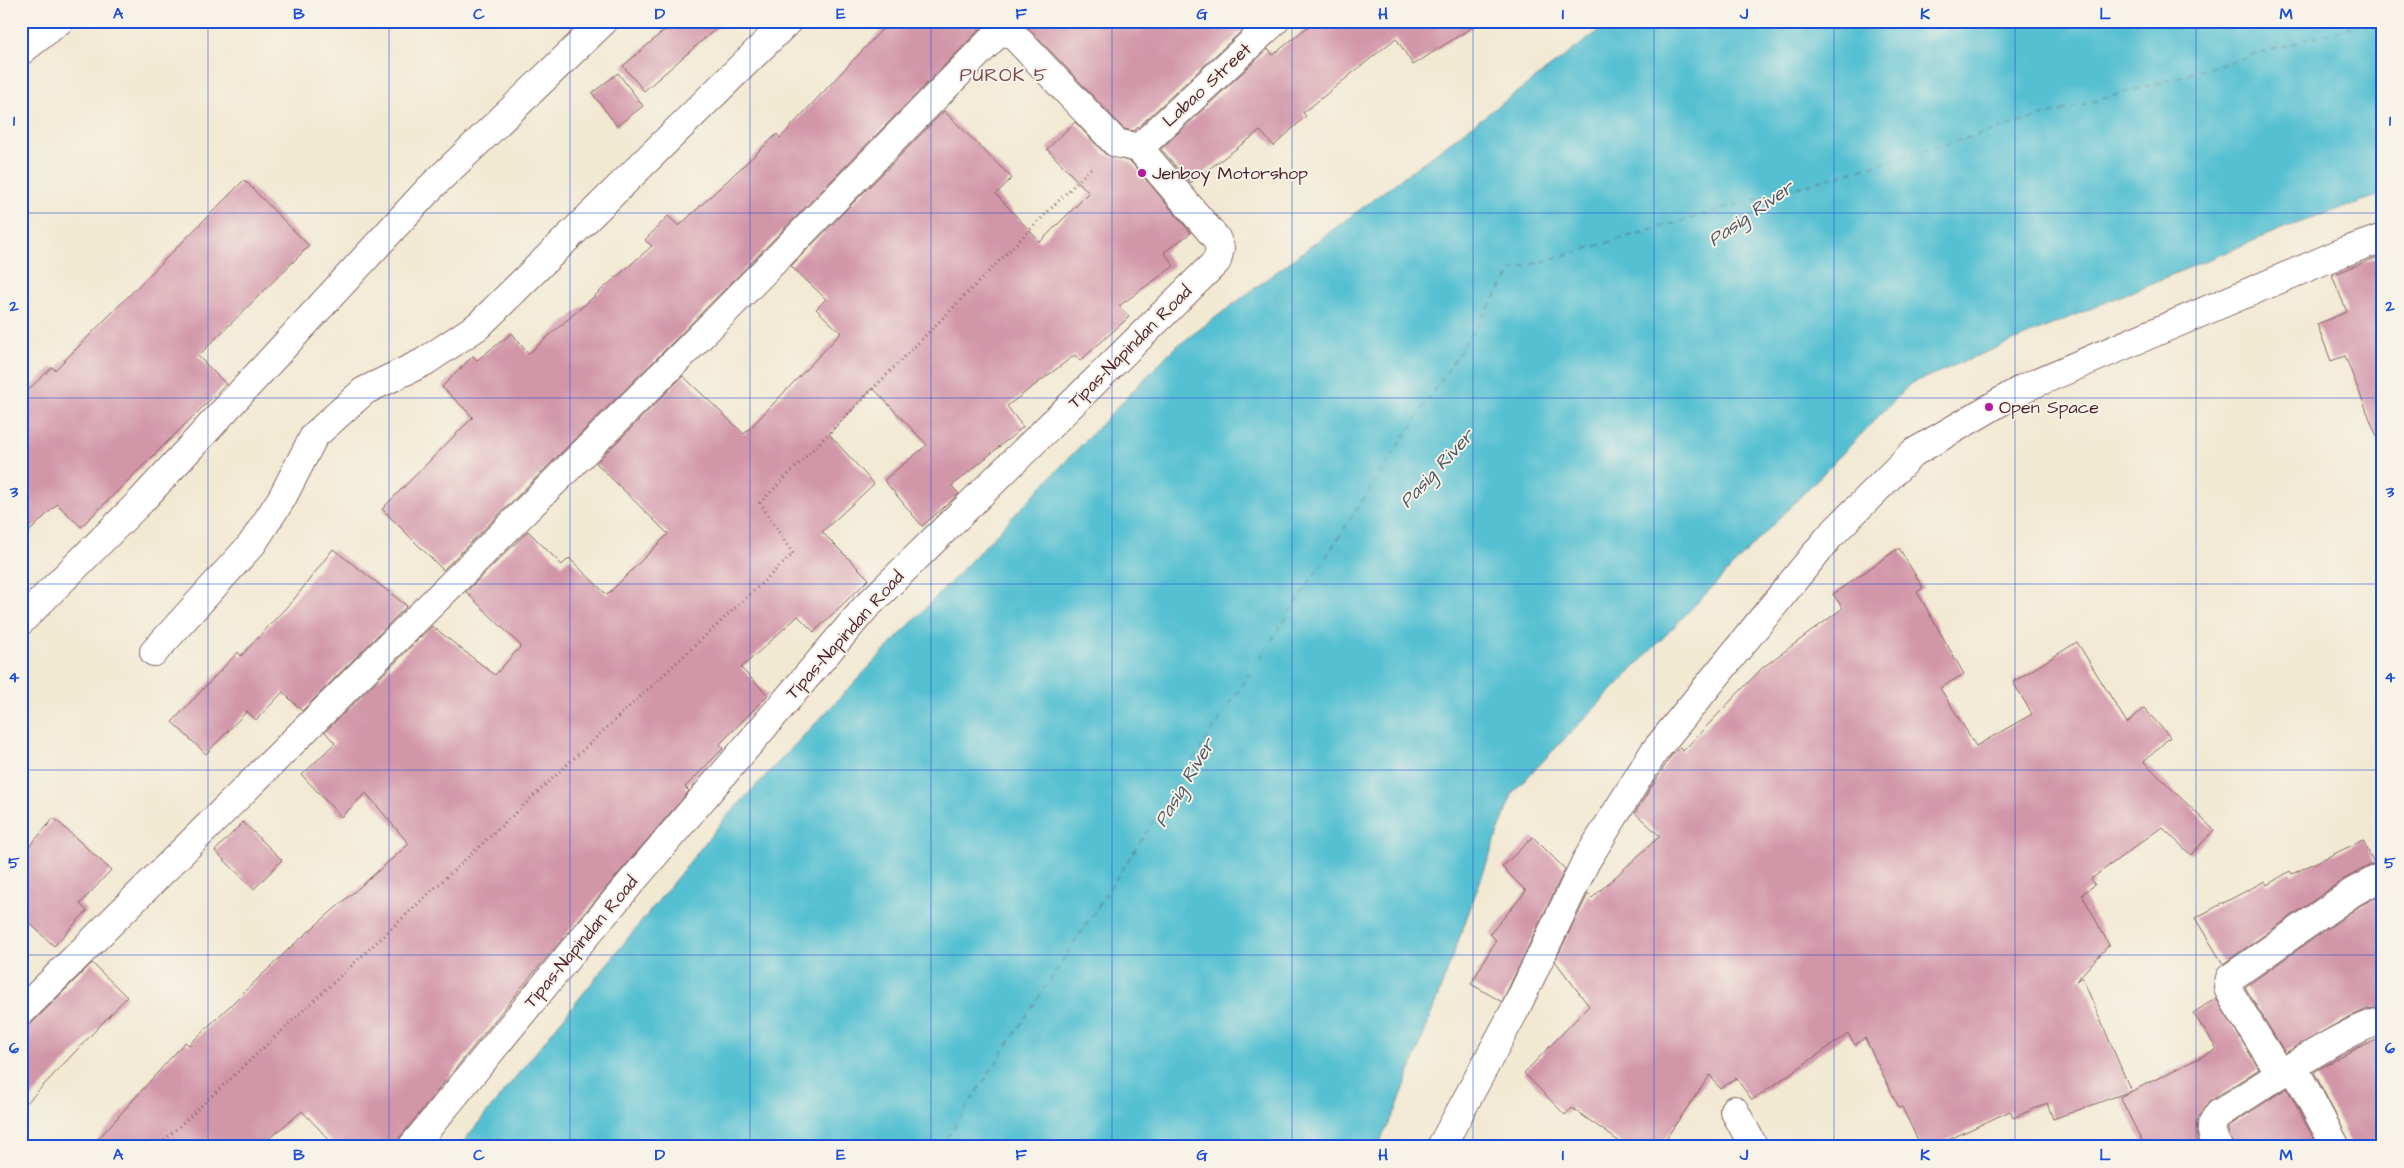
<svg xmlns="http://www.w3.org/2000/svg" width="2404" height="1168" font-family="'Architects Daughter',sans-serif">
<rect width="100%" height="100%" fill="#f7f3e8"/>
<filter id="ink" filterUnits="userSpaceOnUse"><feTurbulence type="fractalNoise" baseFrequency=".02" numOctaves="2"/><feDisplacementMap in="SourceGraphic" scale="10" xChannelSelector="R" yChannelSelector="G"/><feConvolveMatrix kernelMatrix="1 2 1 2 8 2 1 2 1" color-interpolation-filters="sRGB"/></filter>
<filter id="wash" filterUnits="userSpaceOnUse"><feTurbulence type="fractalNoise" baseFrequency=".0096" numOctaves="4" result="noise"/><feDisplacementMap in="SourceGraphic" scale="20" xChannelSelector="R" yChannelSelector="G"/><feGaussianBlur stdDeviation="1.12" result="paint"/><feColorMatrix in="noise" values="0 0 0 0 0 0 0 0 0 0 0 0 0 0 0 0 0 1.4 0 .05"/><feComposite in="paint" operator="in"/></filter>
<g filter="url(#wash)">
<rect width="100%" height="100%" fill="#f2e9d3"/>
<path fill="#55c0d1" stroke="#50707e" d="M 1612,21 L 2383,21 L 2383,194 L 2284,228 L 1910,384 L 1513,792 L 1396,1110 L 1377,1147 L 459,1147 L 726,817 L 1172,350 Z"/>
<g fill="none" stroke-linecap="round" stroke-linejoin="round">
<path stroke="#4e5765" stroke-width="1" stroke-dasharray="6 5" stroke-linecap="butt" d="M 941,1147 L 1513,270 L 2371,21"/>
</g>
<g id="blocks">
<g fill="#d296a9">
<path d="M 675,21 L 725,21 L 644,91 L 623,66 Z"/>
<path d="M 890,21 L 985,21 L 985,24 L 675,340 L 443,570 L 382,509 L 473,417 L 442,387 L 473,356 L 477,360 L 512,333 L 528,354 L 652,246 L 645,240 L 668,216 L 679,226 L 777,134 L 780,138 Z"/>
<path d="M 1022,21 L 1243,21 L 1247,26 L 1134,131 L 1124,129 Z"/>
<path d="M 1315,21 L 1482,21 L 1413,65 L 1396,38 L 1303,113 L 1306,116 L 1274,146 L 1260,131 L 1190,183 L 1161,149 L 1268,49 L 1273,55 Z"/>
<path d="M 618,73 L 643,106 L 617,126 L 592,93 Z"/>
<path d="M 944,111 L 1012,178 L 996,194 L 1040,242 L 1089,193 L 1047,149 L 1075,122 L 1105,154 L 1131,162 L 1191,233 L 1164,252 L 1174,266 L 1119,306 L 1129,317 L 1080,361 L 1075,355 L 1007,406 L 1023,427 L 952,486 L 959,494 L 922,526 L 884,480 L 927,445 L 873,388 L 829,434 L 874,484 L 822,532 L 869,579 L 814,632 L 798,616 L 741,668 L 768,695 L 720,744 L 724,748 L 685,787 L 689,791 L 529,978 L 400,1137 L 396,1147 L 336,1147 L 302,1111 L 259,1147 L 91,1147 L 185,1042 L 189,1045 L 292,946 L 409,844 L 366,793 L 341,817 L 302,775 L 335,743 L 325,732 L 432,626 L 495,675 L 521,646 L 466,592 L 528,531 L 562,565 L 569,558 L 607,595 L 668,534 L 596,463 L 683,376 L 744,434 L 750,428 L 841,333 L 816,309 L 826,299 L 791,266 Z"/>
<path d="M 244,180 L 309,246 L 198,356 L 226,384 L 81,527 L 57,504 L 21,540 L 21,397 L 52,367 L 55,370 Z"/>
<path d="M 2383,255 L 2383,446 L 2381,447 L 2345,356 L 2331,361 L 2317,324 L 2347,312 L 2332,275 Z"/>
<path d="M 1899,548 L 1923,588 L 1917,592 L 1964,674 L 1940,688 L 1976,746 L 2032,714 L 2013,682 L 2077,642 L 2127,723 L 2144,708 L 2170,737 L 2144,762 L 2214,830 L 2191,855 L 2162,827 L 2091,879 L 2095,885 L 2082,894 L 2109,945 L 2076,981 L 2082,977 L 2131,1091 L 2053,1119 L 2047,1103 L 2013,1118 L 2010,1111 L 1933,1147 L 1921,1147 L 1902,1107 L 1899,1108 L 1865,1038 L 1855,1045 L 1848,1034 L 1752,1100 L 1736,1078 L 1720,1089 L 1710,1075 L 1660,1147 L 1627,1147 L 1572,1108 L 1565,1115 L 1524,1073 L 1589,1006 L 1555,961 L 1588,894 L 1592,898 L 1660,836 L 1635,813 L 1671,756 L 1680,747 L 1683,751 L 1762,668 L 1843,608 L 1833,594 Z"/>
<path d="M 333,549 L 407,606 L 302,711 L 283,692 L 256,720 L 247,711 L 206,754 L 172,722 L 238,652 L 241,656 L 295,598 Z"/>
<path d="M 54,818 L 111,870 L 80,904 L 87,911 L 54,946 L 21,915 L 21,856 Z"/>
<path d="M 243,822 L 282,860 L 254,889 L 215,851 Z"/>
<path d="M 1533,837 L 1565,869 L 1502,1002 L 1471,984 L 1496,940 L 1490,934 L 1526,891 L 1502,867 Z"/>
<path d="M 2363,840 L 2374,863 L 2344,879 L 2223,964 L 2195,918 L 2265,881 L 2267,885 L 2290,871 L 2292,874 Z"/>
<path d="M 2383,894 L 2383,1007 L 2367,1009 L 2345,1019 L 2285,1053 L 2245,987 L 2361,905 Z"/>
<path d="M 92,963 L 127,997 L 21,1109 L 21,1027 L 32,1023 Z"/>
<path d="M 2216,998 L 2259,1069 L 2210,1101 L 2204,1108 L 2196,1125 L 2200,1147 L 2145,1147 L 2120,1097 L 2217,1049 L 2193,1013 Z"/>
<path d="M 2383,1038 L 2383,1147 L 2352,1147 L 2314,1072 L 2358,1047 Z"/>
<path d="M 2287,1088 L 2318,1147 L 2233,1147 L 2228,1130 L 2229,1126 Z"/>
</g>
</g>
</g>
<g filter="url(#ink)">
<use href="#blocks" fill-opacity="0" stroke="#856666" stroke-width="1"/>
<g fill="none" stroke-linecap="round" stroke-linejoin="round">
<g stroke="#856666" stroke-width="30">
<g id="minor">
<path d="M 1000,21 L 1116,143 L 1139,148"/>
<path d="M 21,51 L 59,21"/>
<path d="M 21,621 L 141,501 L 429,189 L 604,21"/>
<path d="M 154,652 L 252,544 L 282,498 L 314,436 L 364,391 L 424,362 L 478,326 L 788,21"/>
<path d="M 21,1012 L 686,351 L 1004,27"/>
<path d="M 2293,1066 L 2336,1147"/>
<path d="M 2280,1074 L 2233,998 L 2228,987 L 2230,978 L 2353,892 L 2383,876"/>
<path d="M 1734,1110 L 1754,1147"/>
<path d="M 1441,1147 L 1516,1008 L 1586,861 L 1654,752 L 1829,537 L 1913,453 L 2024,388 L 2341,253 L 2383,238"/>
<path d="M 2218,1147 C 2211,1134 2208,1125 2219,1114 C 2245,1097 2359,1020 2383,1022"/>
</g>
</g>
<g stroke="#856666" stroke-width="30">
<path id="major" d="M 412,1147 L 576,947 L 865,608 L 1217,261 L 1220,248 L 1216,238 L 1139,148 L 1275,21"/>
</g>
<path stroke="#856666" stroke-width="3" stroke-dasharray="1 4" stroke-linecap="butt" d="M 157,1147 L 793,554 L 760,503 L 1091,168"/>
<use href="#minor" stroke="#fff" stroke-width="28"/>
<use href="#major" stroke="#fff" stroke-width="28"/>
</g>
</g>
<path fill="none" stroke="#1d4ed8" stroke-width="1" stroke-opacity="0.55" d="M 208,21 L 208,1147M 389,21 L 389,1147M 570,21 L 570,1147M 750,21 L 750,1147M 931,21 L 931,1147M 1112,21 L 1112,1147M 1292,21 L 1292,1147M 1473,21 L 1473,1147M 1654,21 L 1654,1147M 1834,21 L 1834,1147M 2015,21 L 2015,1147M 2196,21 L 2196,1147M 21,213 L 2383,213M 21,398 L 2383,398M 21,584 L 2383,584M 21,770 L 2383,770M 21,955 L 2383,955"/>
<g fill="#b5179e" stroke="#f7f3e8" stroke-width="2">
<circle cx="1142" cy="173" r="5"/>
<circle cx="1989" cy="407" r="5"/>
</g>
<g text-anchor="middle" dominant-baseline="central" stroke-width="4" stroke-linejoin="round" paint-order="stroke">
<g font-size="18" fill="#4a1f2b" stroke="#f7f3e8">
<text transform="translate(1207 85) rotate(-43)">Labao Street</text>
<text transform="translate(1130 347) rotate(-45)">Tipas–Napindan Road</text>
<text transform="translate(845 635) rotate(-48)">Tipas–Napindan Road</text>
<text transform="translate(581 942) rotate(-50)">Tipas–Napindan Road</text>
</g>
<g font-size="18" fill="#4a1f2b" stroke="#f7f3e8" text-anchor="start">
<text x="1152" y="173">Jenboy Motorshop</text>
<text x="1999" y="407">Open Space</text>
</g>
<g font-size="19" letter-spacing="1" fill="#7a4957" stroke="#f7f3e8">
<text x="1004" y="75">PUROK 5</text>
</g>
<g font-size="19" font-style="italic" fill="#4e5765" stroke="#f7f3e8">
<text transform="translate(1751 214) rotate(-35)">Pasig River</text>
<text transform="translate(1437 469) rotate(-47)">Pasig River</text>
<text transform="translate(1185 783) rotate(-59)">Pasig River</text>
</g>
</g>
<rect width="2404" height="1168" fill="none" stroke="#f7f3e8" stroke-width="55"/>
<rect x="28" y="28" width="2348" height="1112" fill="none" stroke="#1d4ed8" stroke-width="2"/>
<g font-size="16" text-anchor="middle" font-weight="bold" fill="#1d4ed8">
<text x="118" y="19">A</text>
<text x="299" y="19">B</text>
<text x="479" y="19">C</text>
<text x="660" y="19">D</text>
<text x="841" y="19">E</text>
<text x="1021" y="19">F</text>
<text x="1202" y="19">G</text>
<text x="1383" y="19">H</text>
<text x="1563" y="19">I</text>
<text x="1744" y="19">J</text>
<text x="1925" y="19">K</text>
<text x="2105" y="19">L</text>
<text x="2286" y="19">M</text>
<text x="14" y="126">1</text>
<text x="2390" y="126">1</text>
<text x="14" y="311">2</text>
<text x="2390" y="311">2</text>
<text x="14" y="497">3</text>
<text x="2390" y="497">3</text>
<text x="14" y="682">4</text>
<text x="2390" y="682">4</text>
<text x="14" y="868">5</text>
<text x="2390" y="868">5</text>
<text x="14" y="1053">6</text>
<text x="2390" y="1053">6</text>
<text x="118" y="1160">A</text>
<text x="299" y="1160">B</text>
<text x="479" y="1160">C</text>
<text x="660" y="1160">D</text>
<text x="841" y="1160">E</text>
<text x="1021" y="1160">F</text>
<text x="1202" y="1160">G</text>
<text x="1383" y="1160">H</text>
<text x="1563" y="1160">I</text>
<text x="1744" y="1160">J</text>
<text x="1925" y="1160">K</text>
<text x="2105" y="1160">L</text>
<text x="2286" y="1160">M</text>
</g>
</svg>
